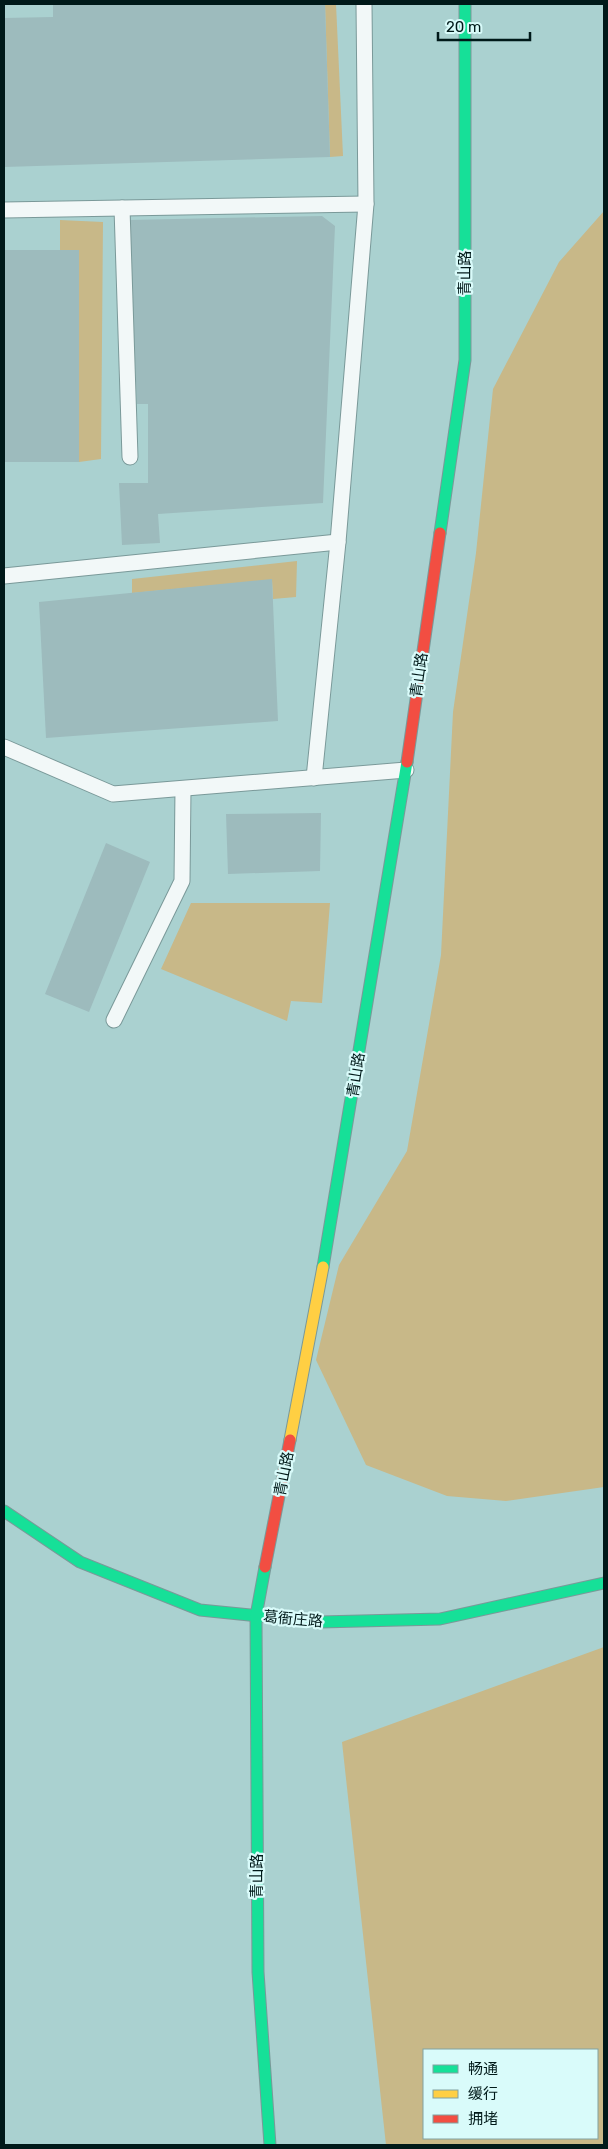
<svg xmlns="http://www.w3.org/2000/svg" width="608" height="2149" font-family="Rubik,'Noto Sans SC',sans-serif">
<rect width="100%" height="100%" fill="#aad1d0"/>
<g fill="#c8b888" fill-rule="evenodd">
<path d="M 325,4 L 336,4 L 343,156 L 330,157 Z"/>
<path d="M 604,211 L 604,1487 L 506,1501 L 447,1496 L 366,1465 L 316,1360 L 339,1265 L 407,1151 L 441,955 L 453,712 L 476,553 L 493,389 L 559,262 Z"/>
<path d="M 60,220 L 103,222 L 101,459 L 79,462 L 79,251 L 60,250 Z"/>
<path d="M 297,561 L 296,597 L 273,599 L 272,580 L 132,593 L 132,579 Z"/>
<path d="M 191,903 L 330,903 L 322,1003 L 291,1001 L 287,1021 L 161,969 Z"/>
<path d="M 604,1647 L 604,2145 L 386,2145 L 342,1742 ZM 597,2050 L 597,2138 L 424,2138 L 424,2050 Z"/>
</g>
<g fill="#9dbbbd">
<path d="M 53,4 L 325,4 L 330,157 L 4,167 L 4,18 L 53,17 Z"/>
<path d="M 322,216 L 335,226 L 323,503 L 158,514 L 160,543 L 122,545 L 119,483 L 148,483 L 148,404 L 137,404 L 129,220 Z"/>
<rect x="4" y="250" width="75" height="212"/>
<path d="M 272,579 L 278,721 L 46,738 L 39,602 Z"/>
<path d="M 321,813 L 320,871 L 228,874 L 226,814 Z"/>
<path d="M 106,843 L 150,862 L 89,1012 L 45,994 Z"/>
</g>
<g fill="none" stroke-linecap="round" stroke-linejoin="round">
<g stroke="#7a9999" stroke-width="17">
<g id="lane">
<path d="M 122,208 L 130,457"/>
<path d="M 4,210 L 366,204"/>
<path d="M 4,576 L 338,542"/>
<path d="M 4,747 L 113,794 L 406,770"/>
<path d="M 314,778 L 338,542 L 366,204 L 364,4"/>
<path d="M 114,1020 L 182,881 L 183,789"/>
</g>
</g>
<g stroke="#7a9999" stroke-width="13">
<g id="fast">
<path d="M 440,533 L 465,360 L 465,4"/>
<path d="M 323,1267 L 407,762"/>
<path d="M 4,1511 L 80,1562 L 200,1610 L 320,1622 L 440,1619 L 604,1583"/>
<path d="M 265,1567 L 256,1616 L 258,1972 L 270,2145"/>
</g>
</g>
<g stroke="#7a9999" stroke-width="13">
<path id="slow" d="M 290,1440 L 323,1267"/>
</g>
<g stroke="#7a9999" stroke-width="13">
<g id="jam">
<path d="M 407,762 L 440,533"/>
<path d="M 265,1567 L 290,1440"/>
</g>
</g>
<use href="#lane" stroke="#f2f8f8" stroke-width="15"/>
<use href="#fast" stroke="#16e098" stroke-width="11"/>
<use href="#slow" stroke="#ffcf43" stroke-width="11"/>
<use href="#jam" stroke="#f24e42" stroke-width="11"/>
</g>
<g text-anchor="middle" dominant-baseline="central" stroke-width="4.5" stroke-linejoin="round" paint-order="stroke">
<g font-size="15" fill="#001919" stroke="#d9fbfa">
<text transform="translate(465 273) rotate(-90)">青山路</text>
<text transform="translate(419 675) rotate(-82)">青山路</text>
<text transform="translate(356 1075) rotate(-81)">青山路</text>
<text transform="translate(284 1474) rotate(-79)">青山路</text>
<text transform="translate(293 1619) rotate(5)">葛衙庄路</text>
<text transform="translate(257 1876) rotate(-90)">青山路</text>
</g>
</g>
<rect width="608" height="2149" fill="none" stroke="#001919" stroke-width="10"/>
<rect x="423" y="2049" width="175" height="90" fill="#d9fbfa" stroke="#82a1a0"/>
<rect x="433" y="2065" width="25" height="8" fill="#16e098" stroke="#82a1a0"/>
<text x="468" y="2074" font-size="15" fill="#001919">畅通</text>
<rect x="433" y="2090" width="25" height="8" fill="#ffcf43" stroke="#82a1a0"/>
<text x="468" y="2099" font-size="15" fill="#001919">缓行</text>
<rect x="433" y="2115" width="25" height="8" fill="#f24e42" stroke="#82a1a0"/>
<text x="468" y="2124" font-size="15" fill="#001919">拥堵</text>
<path d="M438 32v8h92v-8" fill="none" stroke="#001919" stroke-width="2.5"/>
<text x="446" y="32" font-size="15" fill="#001919" stroke="#d9fbfa" stroke-width="4" paint-order="stroke">20 m</text>
</svg>
